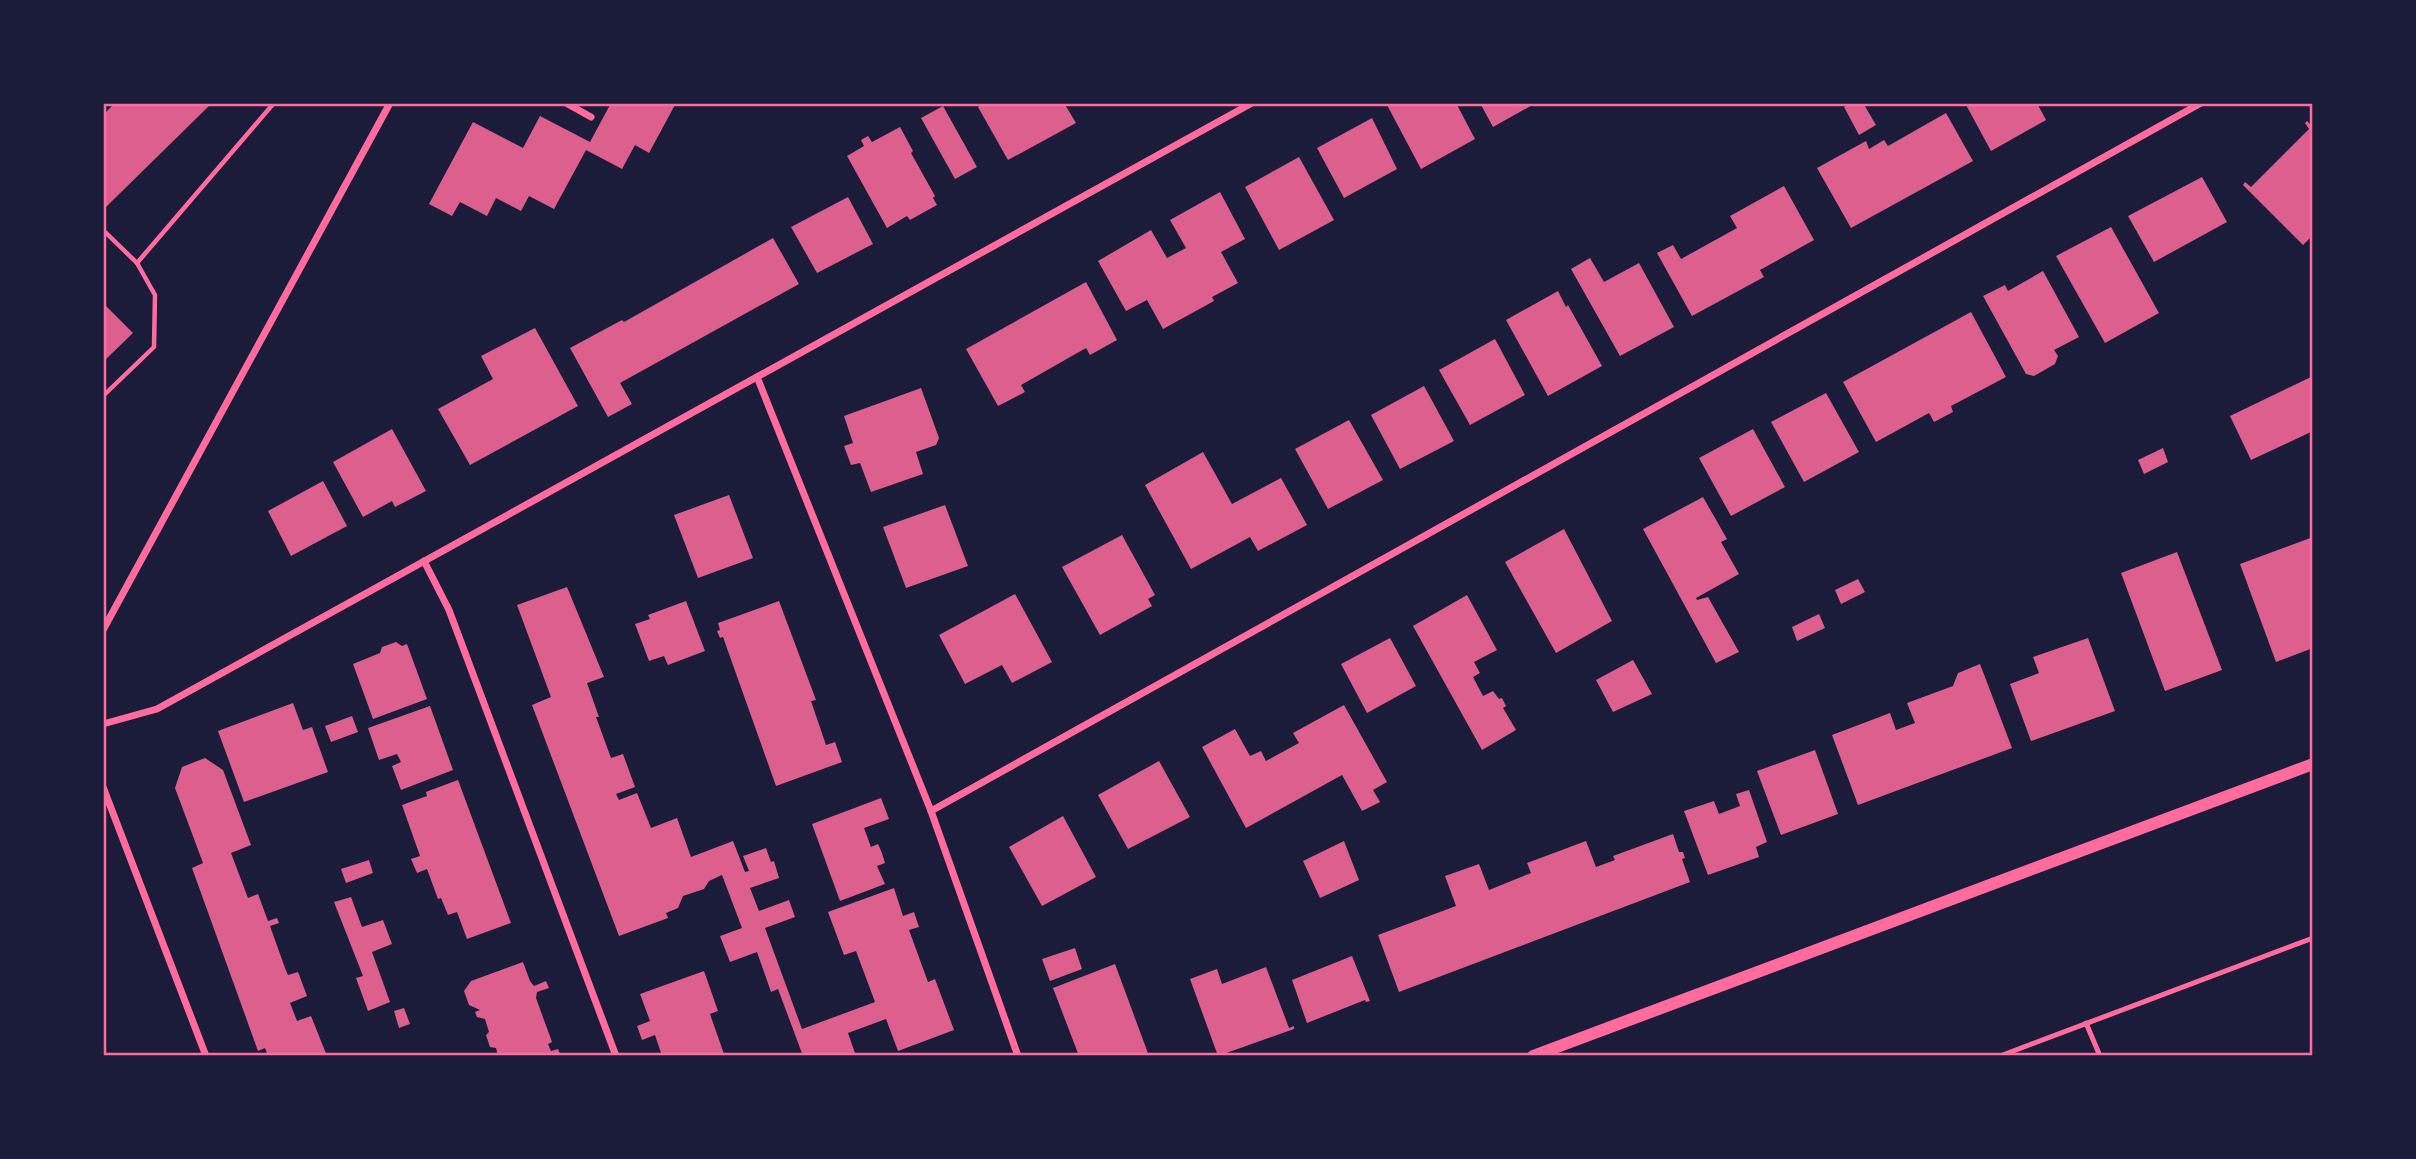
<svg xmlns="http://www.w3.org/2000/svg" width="2416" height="1159" font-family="Figtree,sans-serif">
<rect width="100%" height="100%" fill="#1b1b3a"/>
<g fill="#dd5f8e">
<path d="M 115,103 L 212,103 L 105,208 L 103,115 Z"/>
<path d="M 611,103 L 676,103 L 649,153 L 635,145 L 622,169 L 586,150 L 554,209 L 529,196 L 521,211 L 496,198 L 487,216 L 460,202 L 452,216 L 429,204 L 473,122 L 523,148 L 540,116 L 590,142 Z"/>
<path d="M 984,103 L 1064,103 L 1076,123 L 1008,160 L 978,107 Z"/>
<path d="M 1390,103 L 1456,103 L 1475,139 L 1421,169 L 1387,105 Z"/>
<path d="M 1480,103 L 1536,103 L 1493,127 Z"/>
<path d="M 1851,103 L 1863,103 L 1876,125 L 1859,135 L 1844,107 Z"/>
<path d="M 1965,103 L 2037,103 L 2046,120 L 1991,151 Z"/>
<path d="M 943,106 L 977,167 L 955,179 L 921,118 Z"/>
<path d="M 1946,113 L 1973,161 L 1851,228 L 1817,168 L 1866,141 L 1869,149 L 1884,140 L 1888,146 Z"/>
<path d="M 1372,118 L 1397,169 L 1344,198 L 1317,148 Z"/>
<path d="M 2307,121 L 2313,127 L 2313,235 L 2303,245 L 2243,185 L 2245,182 L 2251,187 L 2309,129 L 2305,123 Z"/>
<path d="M 900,127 L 913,151 L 911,153 L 935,196 L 933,198 L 937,205 L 910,220 L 907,216 L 887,228 L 847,156 L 864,146 L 861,140 L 868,136 L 872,142 Z"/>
<path d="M 1299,157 L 1334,220 L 1279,250 L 1245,187 Z"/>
<path d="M 2202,177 L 2227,222 L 2154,262 L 2128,216 Z"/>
<path d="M 1784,186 L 1814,240 L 1760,270 L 1764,277 L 1692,316 L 1657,253 L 1673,245 L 1681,259 L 1737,228 L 1730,216 Z"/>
<path d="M 1220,192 L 1245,239 L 1221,252 L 1238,283 L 1212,297 L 1214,301 L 1163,329 L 1147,300 L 1126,311 L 1098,261 L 1151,230 L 1167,258 L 1186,248 L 1170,220 Z"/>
<path d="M 848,197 L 873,244 L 817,273 L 791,227 Z"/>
<path d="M 2111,227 L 2159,313 L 2105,343 L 2056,256 Z"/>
<path d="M 773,238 L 799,284 L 620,383 L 632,404 L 608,417 L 570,348 L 622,320 L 624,322 Z"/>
<path d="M 1590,258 L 1604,282 L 1639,263 L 1674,327 L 1620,356 L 1571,269 Z"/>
<path d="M 2043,271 L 2079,337 L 2054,350 L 2058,356 L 2055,364 L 2034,376 L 2026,374 L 1983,296 L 2005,285 L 2008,291 Z"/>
<path d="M 1086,282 L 1117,340 L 1090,355 L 1086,348 L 1021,385 L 1025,392 L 998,406 L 966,349 Z"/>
<path d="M 1558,291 L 1566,307 L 1568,305 L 1602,366 L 1548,396 L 1506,320 Z"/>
<path d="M 103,303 L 133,333 L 103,362 Z"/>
<path d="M 1971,312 L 2006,377 L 1951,406 L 1953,412 L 1934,422 L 1929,413 L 1876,442 L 1843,382 Z"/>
<path d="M 535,328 L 578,406 L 470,465 L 438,409 L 493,379 L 481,356 Z"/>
<path d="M 1495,339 L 1525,395 L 1470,425 L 1439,370 Z"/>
<path d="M 2311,377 L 2313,431 L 2251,460 L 2230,416 Z"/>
<path d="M 1424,386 L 1454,441 L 1400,469 L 1371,415 Z"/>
<path d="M 921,388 L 939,438 L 936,445 L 916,452 L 923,474 L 871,492 L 860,463 L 851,465 L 844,446 L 853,443 L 844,416 Z"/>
<path d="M 1826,393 L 1859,452 L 1804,482 L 1771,422 Z"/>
<path d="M 1349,420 L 1383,480 L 1328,509 L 1295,449 Z"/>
<path d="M 392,429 L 426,491 L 395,507 L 392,501 L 363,517 L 333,462 Z"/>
<path d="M 1753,429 L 1785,487 L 1731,516 L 1699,458 Z"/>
<path d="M 2163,448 L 2168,462 L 2144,474 L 2138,460 Z"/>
<path d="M 1203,452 L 1232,504 L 1281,478 L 1307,525 L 1258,551 L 1250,537 L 1191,569 L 1145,485 Z"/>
<path d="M 323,481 L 347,526 L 291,556 L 268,511 Z"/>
<path d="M 729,495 L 753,558 L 698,578 L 674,515 Z"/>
<path d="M 1703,497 L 1727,539 L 1721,542 L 1739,574 L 1696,598 L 1697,600 L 1708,597 L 1739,652 L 1716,663 L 1643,529 Z"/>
<path d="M 945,505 L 968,566 L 906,588 L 883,527 Z"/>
<path d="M 1564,529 L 1612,621 L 1556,653 L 1505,562 Z"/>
<path d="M 1122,535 L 1155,595 L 1148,599 L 1152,606 L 1100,635 L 1062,567 Z"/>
<path d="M 2313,537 L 2313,648 L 2276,662 L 2240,564 Z"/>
<path d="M 2177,552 L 2222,670 L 2165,691 L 2121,573 Z"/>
<path d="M 1858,579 L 1865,592 L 1841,604 L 1835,590 Z"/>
<path d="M 567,587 L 604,677 L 587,683 L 599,717 L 596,717 L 611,758 L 623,754 L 635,787 L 616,794 L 619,800 L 637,793 L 651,828 L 677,818 L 691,857 L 733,841 L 745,872 L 749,871 L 743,856 L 766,848 L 771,862 L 774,861 L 779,878 L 750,888 L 759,911 L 789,900 L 795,917 L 765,928 L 802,1029 L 875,1002 L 856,951 L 844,955 L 828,912 L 894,888 L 903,916 L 914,912 L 919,927 L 909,930 L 928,982 L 935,979 L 954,1030 L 898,1051 L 886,1019 L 848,1033 L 856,1056 L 803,1056 L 778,989 L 771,992 L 757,952 L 730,962 L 720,936 L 742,928 L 722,875 L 709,881 L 704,889 L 683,896 L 678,908 L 666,913 L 668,918 L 619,936 L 532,705 L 551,697 L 517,605 Z"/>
<path d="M 1015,594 L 1052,662 L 1012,683 L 1002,665 L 965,684 L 939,635 Z"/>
<path d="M 1467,595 L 1497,650 L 1474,662 L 1480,673 L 1473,677 L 1483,696 L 1493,691 L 1499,699 L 1502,698 L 1506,706 L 1503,708 L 1516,730 L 1482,750 L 1413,626 Z"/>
<path d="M 686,601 L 705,651 L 668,665 L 664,656 L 649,661 L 635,624 L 650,619 L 648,615 Z"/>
<path d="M 779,601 L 816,700 L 811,701 L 826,745 L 835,742 L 842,762 L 776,786 L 723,637 L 720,638 L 717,631 L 720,630 L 718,623 Z"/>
<path d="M 1819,614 L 1825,628 L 1797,641 L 1792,627 Z"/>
<path d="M 1390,638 L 1416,686 L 1367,713 L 1341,664 Z"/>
<path d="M 2088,638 L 2115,711 L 2031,741 L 2010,684 L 2039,673 L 2033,657 Z"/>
<path d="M 396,642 L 402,646 L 407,644 L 427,699 L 373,719 L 353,664 L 380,653 L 382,647 Z"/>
<path d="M 1633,660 L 1652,694 L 1613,712 L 1596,680 Z"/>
<path d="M 1980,664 L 2012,748 L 1858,805 L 1832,735 L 1890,713 L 1896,730 L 1915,723 L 1907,703 L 1953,686 L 1958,673 Z"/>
<path d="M 293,703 L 303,730 L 312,727 L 328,772 L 244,802 L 218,731 Z"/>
<path d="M 1344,705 L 1387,782 L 1373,790 L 1380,802 L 1362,811 L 1342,775 L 1246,828 L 1202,747 L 1235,729 L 1250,756 L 1261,751 L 1266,761 L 1299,743 L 1293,733 Z"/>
<path d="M 430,706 L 453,770 L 401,790 L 392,766 L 401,762 L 397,754 L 379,760 L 368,728 Z"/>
<path d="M 352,716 L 358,732 L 331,742 L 325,726 Z"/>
<path d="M 1815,750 L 1838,814 L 1781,835 L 1757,771 Z"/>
<path d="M 205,758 L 223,770 L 251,845 L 231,853 L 248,898 L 258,894 L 268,921 L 277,918 L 279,923 L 270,926 L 285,968 L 288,975 L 298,972 L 307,996 L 290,1003 L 297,1021 L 311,1016 L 327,1056 L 268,1056 L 265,1048 L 258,1051 L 192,868 L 203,863 L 175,788 L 182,767 Z"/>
<path d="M 1159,761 L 1190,817 L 1128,849 L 1098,795 Z"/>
<path d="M 458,780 L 511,923 L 467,939 L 457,912 L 448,915 L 441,898 L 438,899 L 427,869 L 417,873 L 411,859 L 420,856 L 402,805 L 427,796 L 426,792 L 431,790 Z"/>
<path d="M 1749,790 L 1767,842 L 1756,847 L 1759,857 L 1708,875 L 1684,811 L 1714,801 L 1719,814 L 1740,806 L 1736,794 Z"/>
<path d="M 881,798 L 889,819 L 864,828 L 871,847 L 878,844 L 882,853 L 885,863 L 877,866 L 885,884 L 840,901 L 812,824 Z"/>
<path d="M 1063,816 L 1096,877 L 1042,906 L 1009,847 Z"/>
<path d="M 1673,834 L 1679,852 L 1683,852 L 1685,858 L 1682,859 L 1690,882 L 1399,992 L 1378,935 L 1456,906 L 1445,876 L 1479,864 L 1489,890 L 1531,873 L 1527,863 L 1586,841 L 1596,867 L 1615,860 L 1613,856 Z"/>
<path d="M 1344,841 L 1359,880 L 1320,898 L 1303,861 Z"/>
<path d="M 369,860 L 373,873 L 346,883 L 341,869 Z"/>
<path d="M 351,897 L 362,927 L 383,920 L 392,944 L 372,952 L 390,1002 L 368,1011 L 356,978 L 363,976 L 334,902 Z"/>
<path d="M 1075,948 L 1082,969 L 1050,981 L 1042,959 Z"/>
<path d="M 1352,956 L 1370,1001 L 1366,1002 L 1365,1000 L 1307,1023 L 1292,980 Z"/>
<path d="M 523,962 L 530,981 L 534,986 L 546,981 L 549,988 L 537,992 L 536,998 L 552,1042 L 548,1044 L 551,1051 L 558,1049 L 561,1056 L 498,1056 L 496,1048 L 490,1047 L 486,1035 L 489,1032 L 485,1019 L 477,1017 L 475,1012 L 480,1010 L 469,1005 L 464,991 L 471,981 Z"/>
<path d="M 1115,964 L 1149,1056 L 1079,1056 L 1053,988 Z"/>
<path d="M 1266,967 L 1289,1028 L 1294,1026 L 1294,1029 L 1218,1056 L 1190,979 L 1217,969 L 1222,984 Z"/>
<path d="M 704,971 L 718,1011 L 710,1014 L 724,1054 L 719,1056 L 662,1056 L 655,1035 L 642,1040 L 637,1026 L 650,1021 L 640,994 Z"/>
<path d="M 404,1008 L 410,1024 L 399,1028 L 394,1011 Z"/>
</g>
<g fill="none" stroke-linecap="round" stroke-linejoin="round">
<g stroke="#ff6b9d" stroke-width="4.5">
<path d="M 103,230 L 137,263 L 155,295 L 154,347 L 103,396"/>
<path d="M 137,263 L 274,103"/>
</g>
<g stroke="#ff6b9d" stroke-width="5">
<path d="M 2086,1023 L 2100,1056"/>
<path d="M 2000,1056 L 2313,938"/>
</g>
<g stroke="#ff6b9d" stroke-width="7">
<path d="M 566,103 L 591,117"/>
<path d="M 757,377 L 931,811 L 1018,1056"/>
<path d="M 424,561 L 449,610 L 616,1056"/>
<path d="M 103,630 L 390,103"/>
<path d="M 103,724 L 157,709 L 1252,103"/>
<path d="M 103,787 L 206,1056"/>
<path d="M 931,811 L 2201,103"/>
</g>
<path stroke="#ff6b9d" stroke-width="12" d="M 1533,1056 L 2313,764"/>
</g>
<rect width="2416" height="1159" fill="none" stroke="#1b1b3a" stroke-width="210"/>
<rect x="105" y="105" width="2206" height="949" fill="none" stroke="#ff6b9d" stroke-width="2.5"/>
</svg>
